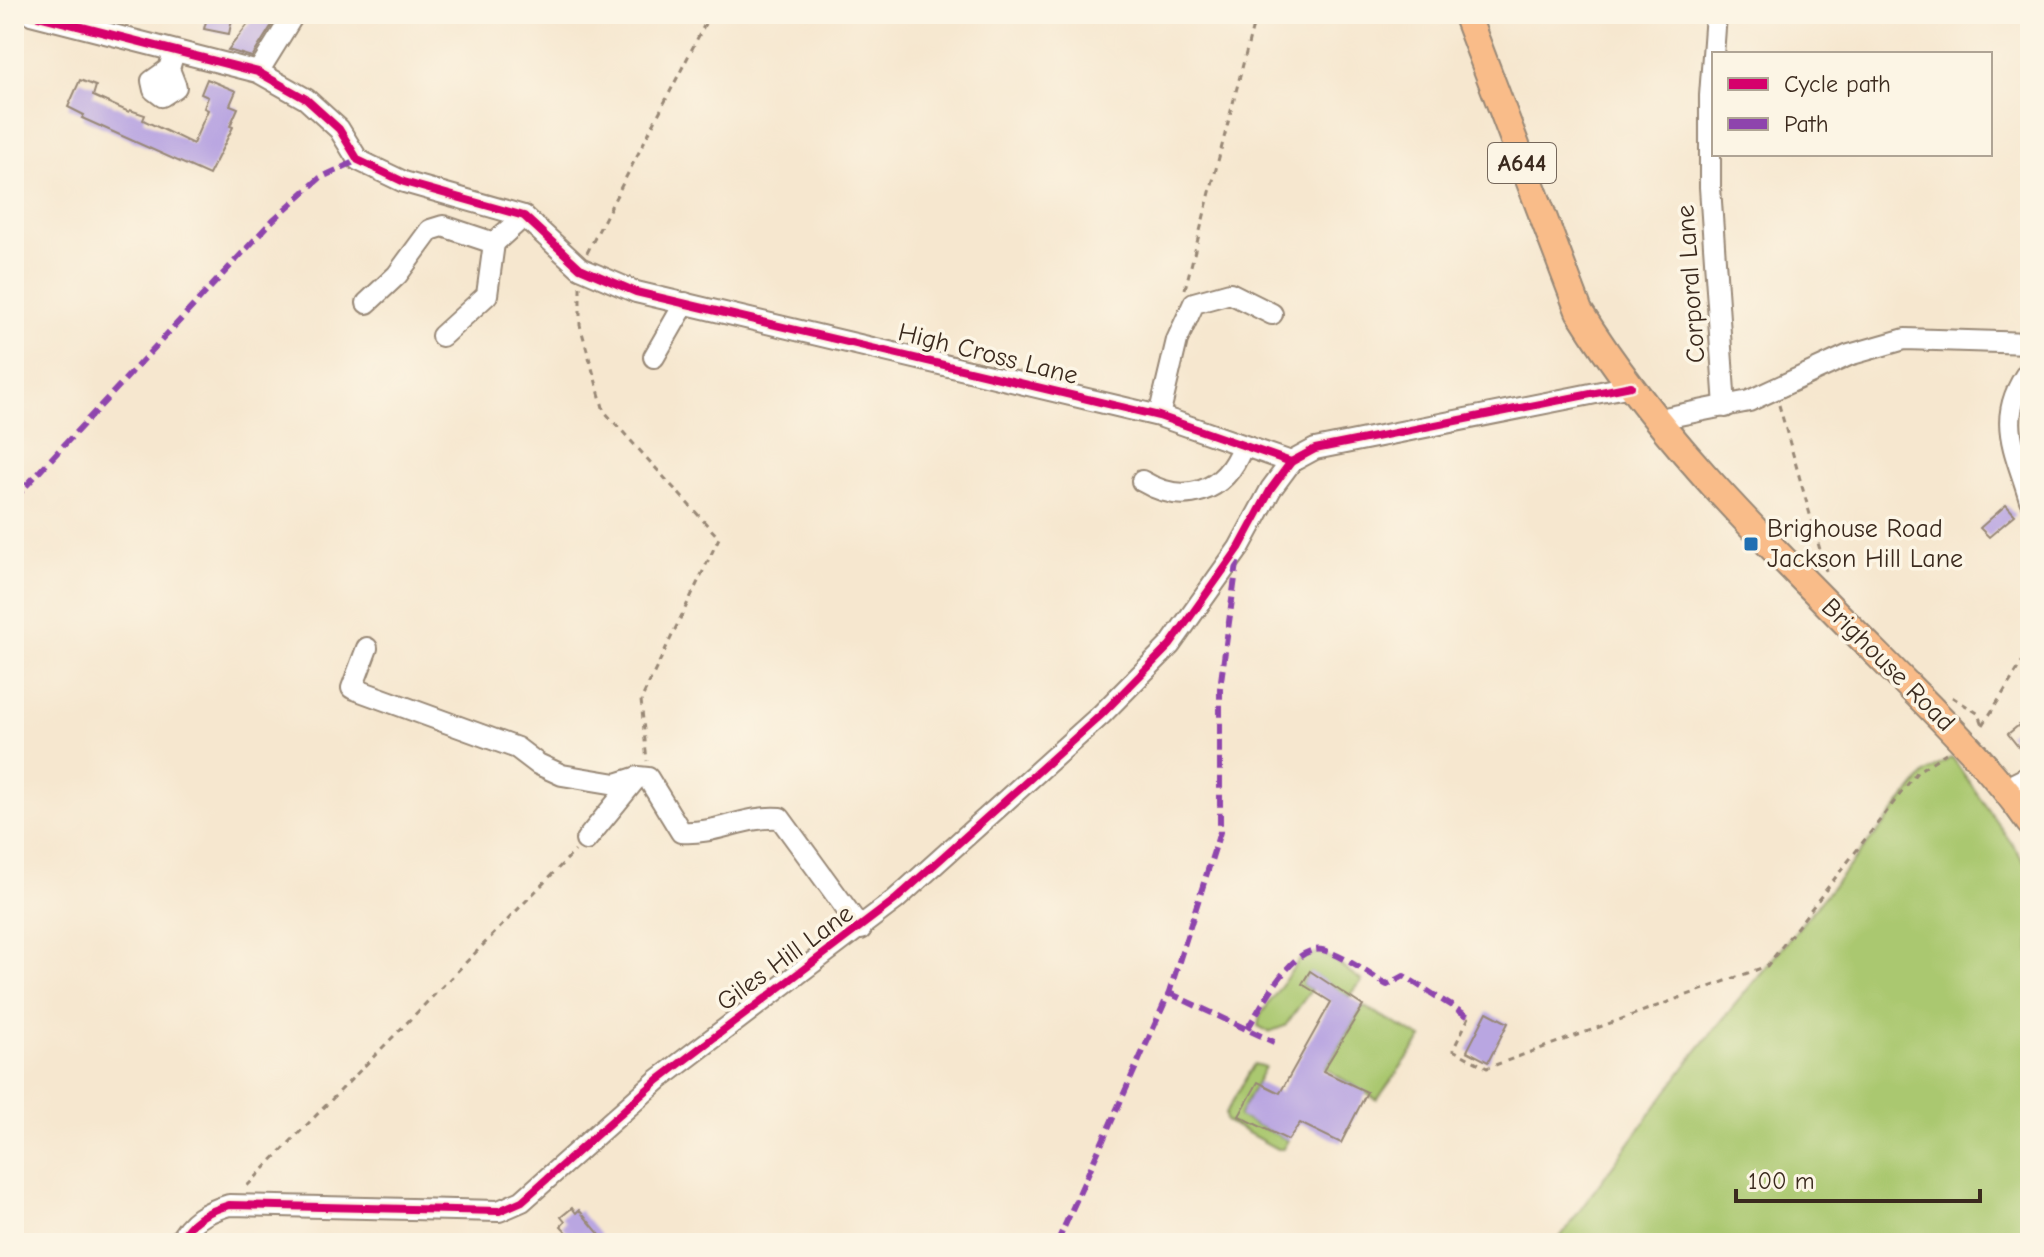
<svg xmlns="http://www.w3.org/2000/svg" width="2044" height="1257" font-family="'Comic Neue',sans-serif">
<rect width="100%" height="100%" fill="#fcf5e5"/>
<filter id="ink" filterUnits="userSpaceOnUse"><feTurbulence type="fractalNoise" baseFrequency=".0125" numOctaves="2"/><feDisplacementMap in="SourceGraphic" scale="16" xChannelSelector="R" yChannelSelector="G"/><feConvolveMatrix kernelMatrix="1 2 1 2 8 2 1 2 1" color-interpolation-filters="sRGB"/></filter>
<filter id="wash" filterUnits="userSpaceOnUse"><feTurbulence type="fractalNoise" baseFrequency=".006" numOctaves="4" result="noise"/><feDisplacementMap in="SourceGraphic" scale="32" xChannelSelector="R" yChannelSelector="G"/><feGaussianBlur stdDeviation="1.8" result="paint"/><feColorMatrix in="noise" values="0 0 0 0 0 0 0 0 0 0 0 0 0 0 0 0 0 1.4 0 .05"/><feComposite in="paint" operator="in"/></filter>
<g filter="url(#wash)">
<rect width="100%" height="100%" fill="#f6e7cf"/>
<g fill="#aac86f" stroke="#727946" stroke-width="2">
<path d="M 1952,757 L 2030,870 L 2030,1243 L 1556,1243 L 1695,1053 L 1926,773 Z"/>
<path d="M 1316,953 L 1326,955 L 1362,981 L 1349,997 L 1310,972 L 1302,984 L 1311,990 L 1285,1026 L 1269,1032 L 1258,1026 L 1260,1016 L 1299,960 Z"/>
<path d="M 1363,1006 L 1422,1038 L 1377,1100 L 1325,1068 Z"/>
<path d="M 1254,1064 L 1265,1067 L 1239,1116 L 1288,1140 L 1283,1149 L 1277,1149 L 1226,1121 L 1225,1114 Z"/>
</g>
<g id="blocks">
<g fill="#b9a6e1">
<path d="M 208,14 L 233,14 L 229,34 L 204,29 Z"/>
<path d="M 256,14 L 275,20 L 252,57 L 228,50 Z"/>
<path d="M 207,79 L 236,91 L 230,105 L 238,108 L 230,126 L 233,127 L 209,175 L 82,118 L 84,115 L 68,107 L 80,80 L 96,86 L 93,96 L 129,112 L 130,110 L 145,115 L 143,120 L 193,144 L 208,110 L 204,108 L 208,97 L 201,94 Z"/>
<path d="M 2006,505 L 2015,515 L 1989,537 L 1980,528 Z"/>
<path d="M 2030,716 L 2030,741 L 2020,749 L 2008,734 Z"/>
<path d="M 1310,971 L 1363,1006 L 1323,1071 L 1367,1092 L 1341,1143 L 1300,1123 L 1288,1140 L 1239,1116 L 1258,1082 L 1280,1093 L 1331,1002 L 1302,984 Z"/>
<path d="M 1487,1012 L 1508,1023 L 1488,1062 L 1467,1051 Z"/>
<path d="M 572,1208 L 576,1213 L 579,1210 L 601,1236 L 592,1243 L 577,1243 L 561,1226 L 565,1222 L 561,1217 Z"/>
</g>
</g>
</g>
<g filter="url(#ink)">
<use href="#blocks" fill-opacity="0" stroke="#988876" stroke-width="2"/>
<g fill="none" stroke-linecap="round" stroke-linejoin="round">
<g stroke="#988876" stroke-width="24">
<g id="minor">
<path d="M 31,14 L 258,72 L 306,99 L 339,129 L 358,160 L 404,182 L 524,216 L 580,268 L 636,292 L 1159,416 L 1291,462 L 1315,449 L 1631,386"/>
<path d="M 1716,14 L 1710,96 L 1710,187 L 1725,407"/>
<path d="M 169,69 L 152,81 L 154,90 L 162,96 L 176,87 L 169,69 L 174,52"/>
<path d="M 258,72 L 294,14"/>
<path d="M 367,303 L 397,275 L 430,230 L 443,226 L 494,243 L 524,216"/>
<path d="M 442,336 L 487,295 L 494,243"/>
<path d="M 654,357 L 685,303"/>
<path d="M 2030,369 C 1994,418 2015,448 2030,500"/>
<path d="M 1159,416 L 1177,340 L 1194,303 L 1230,293 L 1272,314"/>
<path d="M 1659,419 L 1749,401 L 1849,355 L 1905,339 L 2030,343"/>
<path d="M 1142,481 C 1184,506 1225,493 1242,447"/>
<path d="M 367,648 L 352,688 L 517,748 L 538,764 L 562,775 L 616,784 L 638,777 L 648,778 L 681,832 C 714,835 746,815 780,818 L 861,929"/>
<path d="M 2006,788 L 2030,776"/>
<path d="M 586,840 L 635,780"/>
<path d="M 179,1243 C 190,1220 206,1212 229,1205 L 499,1211 L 522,1201 L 658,1080 L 895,900 L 1102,714 L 1170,645 L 1239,548 L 1271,489 L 1291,462"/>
</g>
</g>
<g stroke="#988876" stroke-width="30">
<path id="major" d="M 1466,14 L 1579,311 C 1660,441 1772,548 1879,656 C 1932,710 1987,761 2030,823"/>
</g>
<g stroke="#988876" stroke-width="3" stroke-dasharray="6 6" stroke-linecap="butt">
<path d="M 587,253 L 710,14"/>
<path d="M 580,286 L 580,325 L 604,411 L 719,538 L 641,700 L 647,761"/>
<path d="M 1185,289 L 1256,14"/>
<path d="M 1779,405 L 1826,571"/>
<path d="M 1952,697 L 1979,714 L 1983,725"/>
<path d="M 1983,725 L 2030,650"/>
<path d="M 1469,1017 L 1453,1050 L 1487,1068 L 1767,966 L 1918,771 L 1946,753"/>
<path d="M 247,1186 L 575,851"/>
</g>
<use href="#minor" stroke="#fff" stroke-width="20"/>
<use href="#major" stroke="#f9bc89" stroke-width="26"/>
<g stroke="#8e44ad" stroke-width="6" stroke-dasharray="12 6" stroke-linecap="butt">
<path d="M 14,499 L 273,220 L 320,178 L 358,160"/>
<path d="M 1169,993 L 1274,1042"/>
<path d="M 1247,1029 C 1262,1007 1294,939 1326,951 C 1347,958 1367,973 1387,985 L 1404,976 L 1469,1017"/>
<path d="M 1057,1243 L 1169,993 L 1220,832 L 1220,688 L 1238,556"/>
</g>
<g stroke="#fcf5e5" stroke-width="13">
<g id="cycleway">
<path d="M 31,14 L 258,72 L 306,99 L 339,129 L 358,160 L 404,182 L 524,216 L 580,268 L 636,292 L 1159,416 L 1291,462 L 1315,449 L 1631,386"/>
<path d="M 179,1243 C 190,1220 206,1212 229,1205 L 499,1211 L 522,1201 L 658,1080 L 895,900 L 1102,714 L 1170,645 L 1239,548 L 1271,489 L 1291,462"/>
</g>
</g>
<use href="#cycleway" stroke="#d6006c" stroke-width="8"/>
</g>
</g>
<rect fill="#1f6fb2" stroke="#fcf5e5" stroke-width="3" x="1743" y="536" width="16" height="16" rx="4"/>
<g text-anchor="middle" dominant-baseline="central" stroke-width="7" stroke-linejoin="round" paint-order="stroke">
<rect fill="#fcf5e5" stroke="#75675a" stroke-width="2" x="1488" y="143" width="68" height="40" rx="6"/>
<g font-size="24" font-weight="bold" fill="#3b2a1e">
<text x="1522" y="163">A644</text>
</g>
<g font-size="26" fill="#3b2a1e" stroke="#fcf5e5">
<text transform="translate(1691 284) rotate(-94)">Corporal Lane</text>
<text transform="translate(988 354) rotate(14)">High Cross Lane</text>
<text transform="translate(1888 665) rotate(45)">Brighouse Road</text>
<text transform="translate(785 958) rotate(-36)">Giles Hill Lane</text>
</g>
<g font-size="26" fill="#3b2a1e" stroke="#fcf5e5" text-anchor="start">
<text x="1767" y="529">Brighouse Road<tspan x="1767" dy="30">Jackson Hill Lane</tspan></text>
</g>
</g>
<rect width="2044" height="1257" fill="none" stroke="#fcf5e5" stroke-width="48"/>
<rect x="1712" y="52" width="280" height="104" fill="#fcf5e5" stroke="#afa495" stroke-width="2"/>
<rect x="1728" y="78" width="40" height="12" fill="#d6006c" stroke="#afa495" stroke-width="2"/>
<text x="1784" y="92" font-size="24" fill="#3b2a1e">Cycle path</text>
<rect x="1728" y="118" width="40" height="12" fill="#8e44ad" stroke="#afa495" stroke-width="2"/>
<text x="1784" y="132" font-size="24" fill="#3b2a1e">Path</text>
<path d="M1736 1189v12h244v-12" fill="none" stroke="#3b2a1e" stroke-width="4"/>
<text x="1748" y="1189" font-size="24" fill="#3b2a1e" stroke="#fcf5e5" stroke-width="6" paint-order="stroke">100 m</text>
</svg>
